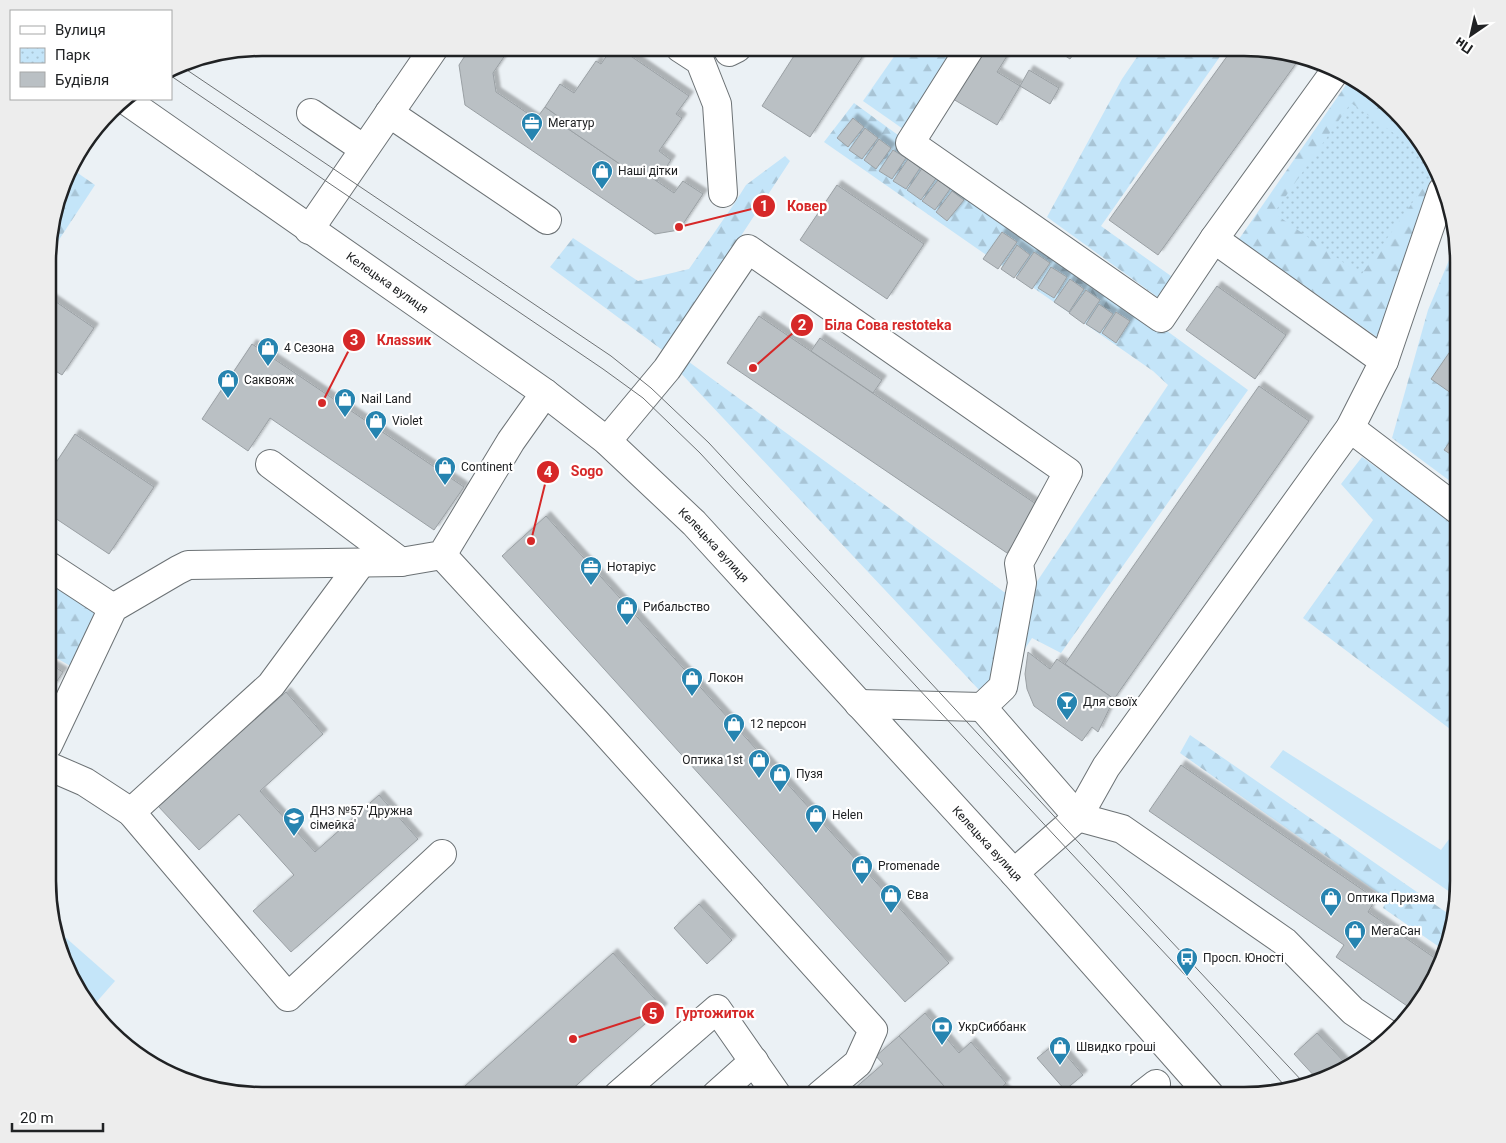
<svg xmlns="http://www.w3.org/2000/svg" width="1506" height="1143" font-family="Roboto,sans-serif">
<defs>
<pattern id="forest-firs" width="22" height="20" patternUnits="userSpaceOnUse" patternTransform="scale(1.25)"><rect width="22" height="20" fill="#c4e5f9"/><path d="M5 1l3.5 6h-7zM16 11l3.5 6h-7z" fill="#a8c4d5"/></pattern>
<pattern id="park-dots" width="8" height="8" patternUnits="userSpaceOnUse" patternTransform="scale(1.25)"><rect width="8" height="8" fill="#c4e5f9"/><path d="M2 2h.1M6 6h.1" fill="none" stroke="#a8c4d5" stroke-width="1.8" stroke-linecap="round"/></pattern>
<filter id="shadow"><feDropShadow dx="4.5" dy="-4.5" stdDeviation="1" flood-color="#0004"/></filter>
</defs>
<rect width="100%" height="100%" fill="#ebf1f5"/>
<g fill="#c4e5f9">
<path d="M 1283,750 L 1441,850 L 1458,827 L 1457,897 L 1270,767 Z"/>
<path d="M 57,930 L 115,981 L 93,1006 L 70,976 Z"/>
</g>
<g fill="url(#forest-firs)">
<path d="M 900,48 L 960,48 L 906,131 L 863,101 Z"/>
<path d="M 1143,48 L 1226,48 L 1101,226 L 1171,276 L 1163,301 L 1047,217 L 1122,79 Z"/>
<path d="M 1350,79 L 1385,101 L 1435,166 L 1381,340 L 1239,239 Z"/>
<path d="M 854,103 L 1248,390 L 1061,653 L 1032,638 L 1015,664 L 981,692 L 676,368 L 685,359 L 1004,592 L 1030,592 L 1168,385 L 1153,371 L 824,142 Z"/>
<path d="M 785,156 L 790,161 L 665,352 L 550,267 L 573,238 L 638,281 L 689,269 L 734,204 L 746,185 Z"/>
<path d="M 72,169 L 95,185 L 49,255 L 49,234 Z"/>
<path d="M 1455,246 L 1458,262 L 1458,487 L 1392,438 L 1428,310 Z"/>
<path d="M 1362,457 L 1458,526 L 1458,735 L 1303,618 L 1373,520 L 1341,484 Z"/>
<path d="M 49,574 L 100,608 L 74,668 L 49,654 Z"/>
<path d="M 1190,735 L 1453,917 L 1445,951 L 1383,908 L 1387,899 L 1180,753 Z"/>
</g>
<path fill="url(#park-dots)" d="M 1351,103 L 1429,158 L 1437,168 L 1361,275 L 1274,213 Z"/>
<g fill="#bac0c4" stroke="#9aa0a4" filter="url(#shadow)">
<path d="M 470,48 L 510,48 L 493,73 L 496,92 L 536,119 L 545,107 L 566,122 L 564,126 L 633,173 L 636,167 L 674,193 L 683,181 L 703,194 L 679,230 L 655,234 L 465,105 L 459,65 Z"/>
<path d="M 612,48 L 619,48 L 689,96 L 676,114 L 682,118 L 659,151 L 671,160 L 657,181 L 636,167 L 633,173 L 564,126 L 566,122 L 545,107 L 560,84 L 574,93 L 596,61 L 601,64 Z"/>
<path d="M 799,48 L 868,48 L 810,137 L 762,106 Z"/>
<path d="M 984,48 L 1012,48 L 997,72 L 1020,86 L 997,125 L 953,99 Z"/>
<path d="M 1053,48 L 1078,48 L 1070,59 Z"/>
<path d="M 1233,48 L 1257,48 L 1300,58 L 1158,255 L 1109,220 Z"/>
<path d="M 1029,70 L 1059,88 L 1050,104 L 1020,86 Z"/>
<path d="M 853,118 L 864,127 L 848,147 L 837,138 Z"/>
<path d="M 865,128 L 878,138 L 862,159 L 849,150 Z"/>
<path d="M 879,139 L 891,148 L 876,169 L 864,160 Z"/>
<path d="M 893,150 L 906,158 L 892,179 L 879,171 Z"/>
<path d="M 908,159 L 920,168 L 906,189 L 893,181 Z"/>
<path d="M 923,167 L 937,177 L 921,200 L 907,190 Z"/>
<path d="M 938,180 L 950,189 L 935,210 L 922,201 Z"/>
<path d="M 837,185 L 924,244 L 887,299 L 800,240 Z"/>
<path d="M 952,191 L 964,200 L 947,221 L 936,212 Z"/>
<path d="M 1002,232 L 1017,242 L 998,269 L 983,259 Z"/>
<path d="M 1017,245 L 1030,255 L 1014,278 L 1001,269 Z"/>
<path d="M 1034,252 L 1050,263 L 1032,289 L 1016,278 Z"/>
<path d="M 1051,267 L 1067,277 L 1054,298 L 1038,288 Z"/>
<path d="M 1070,279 L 1084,289 L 1069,312 L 1054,302 Z"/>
<path d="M 1217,286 L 1286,335 L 1255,379 L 1186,330 Z"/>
<path d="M 1086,290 L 1100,300 L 1084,324 L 1069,313 Z"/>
<path d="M 49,297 L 94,328 L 62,375 L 49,367 Z"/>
<path d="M 1099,304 L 1113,314 L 1100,333 L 1086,324 Z"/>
<path d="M 1116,312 L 1130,321 L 1116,343 L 1102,333 Z"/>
<path d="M 759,316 L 1039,506 L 1007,553 L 727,363 Z"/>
<path d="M 820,338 L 882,380 L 873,393 L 811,351 Z"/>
<path d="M 1458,340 L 1458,398 L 1431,379 Z"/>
<path d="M 252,344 L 464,487 L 434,530 L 270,418 L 248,451 L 202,419 Z"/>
<path d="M 1259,386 L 1309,421 L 1114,699 L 1065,664 Z"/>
<path d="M 1458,430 L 1458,459 L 1444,450 Z"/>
<path d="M 75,434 L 154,487 L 109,554 L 49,514 L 49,473 Z"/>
<path d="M 546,516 L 949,963 L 905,1002 L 502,556 Z"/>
<path d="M 1028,652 L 1050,669 L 1057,659 L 1114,699 L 1098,732 L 1092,727 L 1082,741 L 1034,706 L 1027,689 L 1025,674 Z"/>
<path d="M 48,663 L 63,672 L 53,687 L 48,684 Z"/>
<path d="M 286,692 L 323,734 L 260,791 L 315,852 L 379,795 L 418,839 L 291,952 L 253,911 L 294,875 L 239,814 L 199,850 L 158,806 Z"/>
<path d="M 1181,765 L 1376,899 L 1368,912 L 1442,963 L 1413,1010 L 1336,957 L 1344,945 L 1149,811 Z"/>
<path d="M 699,904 L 732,940 L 707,964 L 674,928 Z"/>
<path d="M 613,953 L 663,1008 L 593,1070 L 566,1095 L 455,1095 Z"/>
<path d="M 925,1013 L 959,1053 L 971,1042 L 1006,1083 L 1002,1087 L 1010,1095 L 966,1095 L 964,1093 L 962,1095 L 952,1095 L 899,1036 Z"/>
<path d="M 1317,1033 L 1348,1066 L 1338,1073 L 1317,1079 L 1294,1054 Z"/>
<path d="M 899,1036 L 952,1095 L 847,1095 L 883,1064 L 876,1056 Z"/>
<path d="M 1056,1043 L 1083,1075 L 1065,1090 L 1037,1058 Z"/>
</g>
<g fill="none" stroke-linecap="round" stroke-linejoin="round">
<g stroke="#6c7275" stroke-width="30">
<g id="minor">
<path d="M 680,48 L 700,61 L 717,104 L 723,193"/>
<path d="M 970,48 L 910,143 L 1161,318 L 1214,239"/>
<path d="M 729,52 L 737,48"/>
<path d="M 311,113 L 364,149"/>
<path d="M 389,113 L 547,220"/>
<path d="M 309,230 L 434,48"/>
<path d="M 1384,361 L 1442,191"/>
<path d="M 1350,428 L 1458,510"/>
<path d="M 607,441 L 667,369 L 748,249 L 1068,472 L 1019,563 L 1022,583 L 1003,687 L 982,707 L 1078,817 L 1122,829 L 1285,942 L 1353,1011 L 1389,1035"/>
<path d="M 270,464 L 401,562"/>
<path d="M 442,555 L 596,722 L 873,1030 L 858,1063 L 820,1095"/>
<path d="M 49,566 L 113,608"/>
<path d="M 859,704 L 982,707"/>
<path d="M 48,745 L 113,608 L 178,570 L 188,565 L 401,562 L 442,555 L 511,441 L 545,393"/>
<path d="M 48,766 L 85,782 L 131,812 L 288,997 L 442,854"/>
<path d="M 131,812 L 271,685 L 361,563"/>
<path d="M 1014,873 L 1078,817 L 1106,767 L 1350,428 L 1384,361 L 1214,239 L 1336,70"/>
<path d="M 618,1095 L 717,1009 L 777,1095"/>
<path d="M 716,1095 L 754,1061"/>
<path d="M 1142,1095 L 1156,1084"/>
</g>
</g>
<g stroke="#6c7275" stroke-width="30">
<g id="major">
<path id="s1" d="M 124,99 L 545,393 L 607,441 L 694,523 L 1014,873 L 1210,1095"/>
</g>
</g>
<use href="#minor" stroke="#fff" stroke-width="28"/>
<use href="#major" stroke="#fff" stroke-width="28"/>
<g stroke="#6e7274" stroke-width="1">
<path d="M 181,66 L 611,356 L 651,388 L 709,443 L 1065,828 L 1303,1082"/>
<path d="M 171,76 L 603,369 L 643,398 L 700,453 L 1055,836 L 1187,977 L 1285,1086"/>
</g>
</g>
<defs>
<g id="office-pin" transform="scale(1.125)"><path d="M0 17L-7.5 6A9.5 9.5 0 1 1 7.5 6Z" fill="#2684b0" stroke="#fff"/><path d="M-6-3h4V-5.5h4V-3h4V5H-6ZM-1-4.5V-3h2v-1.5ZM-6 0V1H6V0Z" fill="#fff"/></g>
<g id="shop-pin" transform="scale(1.125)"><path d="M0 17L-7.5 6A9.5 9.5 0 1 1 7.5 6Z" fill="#2684b0" stroke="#fff"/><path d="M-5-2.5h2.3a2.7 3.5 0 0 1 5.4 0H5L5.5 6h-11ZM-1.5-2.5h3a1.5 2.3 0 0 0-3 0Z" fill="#fff"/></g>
<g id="bar-pin" transform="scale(1.125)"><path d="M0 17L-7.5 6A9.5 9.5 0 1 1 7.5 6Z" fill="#2684b0" stroke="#fff"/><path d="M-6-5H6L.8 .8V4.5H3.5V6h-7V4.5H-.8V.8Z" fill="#fff"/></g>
<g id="school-pin" transform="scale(1.125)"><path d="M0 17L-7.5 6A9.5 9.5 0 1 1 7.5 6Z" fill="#2684b0" stroke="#fff"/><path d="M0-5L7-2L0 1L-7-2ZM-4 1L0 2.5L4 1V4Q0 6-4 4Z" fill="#fff"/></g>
<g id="bus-pin" transform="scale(1.125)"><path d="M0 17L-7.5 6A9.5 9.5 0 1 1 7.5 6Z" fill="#2684b0" stroke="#fff"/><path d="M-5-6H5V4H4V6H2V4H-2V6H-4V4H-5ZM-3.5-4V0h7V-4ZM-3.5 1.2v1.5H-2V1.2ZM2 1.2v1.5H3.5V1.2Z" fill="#fff"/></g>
<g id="bank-pin" transform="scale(1.125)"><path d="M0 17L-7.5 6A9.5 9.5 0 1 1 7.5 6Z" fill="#2684b0" stroke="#fff"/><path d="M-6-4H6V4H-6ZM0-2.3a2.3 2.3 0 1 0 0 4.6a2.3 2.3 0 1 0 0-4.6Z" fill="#fff"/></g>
</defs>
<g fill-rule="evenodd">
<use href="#office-pin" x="532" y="123"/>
<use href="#shop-pin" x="602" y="171"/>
<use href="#shop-pin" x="268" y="348"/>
<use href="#shop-pin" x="228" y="380"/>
<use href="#shop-pin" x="345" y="399"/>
<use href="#shop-pin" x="376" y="421"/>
<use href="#shop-pin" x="445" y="467"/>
<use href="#office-pin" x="591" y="567"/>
<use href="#shop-pin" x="627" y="607"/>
<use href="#shop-pin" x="692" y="678"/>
<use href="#bar-pin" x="1067" y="702"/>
<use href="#shop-pin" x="734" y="724"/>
<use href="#shop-pin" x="759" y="760"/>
<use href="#shop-pin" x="780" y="774"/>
<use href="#shop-pin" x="816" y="815"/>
<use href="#school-pin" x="294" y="818"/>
<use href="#shop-pin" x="862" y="866"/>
<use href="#shop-pin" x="891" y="895"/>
<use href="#shop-pin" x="1331" y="898"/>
<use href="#shop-pin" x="1355" y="931"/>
<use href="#bus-pin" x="1187" y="958"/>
<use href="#bank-pin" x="942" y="1027"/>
<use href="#shop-pin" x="1060" y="1047"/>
</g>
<g text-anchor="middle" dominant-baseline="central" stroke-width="4.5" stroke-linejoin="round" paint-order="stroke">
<g font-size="12" fill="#202224" stroke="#fff" text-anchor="start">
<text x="548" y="123">Мегатур</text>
<text x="618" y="171">Наші дітки</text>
<text x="284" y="348">4 Сезона</text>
<text x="244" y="380">Саквояж</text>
<text x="361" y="399">Nail Land</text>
<text x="392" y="421">Violet</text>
<text x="461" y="467">Continent</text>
<text x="607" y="567">Нотаріус</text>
<text x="643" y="607">Рибальство</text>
<text x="708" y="678">Локон</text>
<text x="1083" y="702">Для своїх</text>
<text x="750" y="724">12 персон</text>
<text x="743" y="760" text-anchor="end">Оптика 1st</text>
<text x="796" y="774">Пузя</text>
<text x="310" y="811">ДНЗ №57 'Дружна<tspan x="310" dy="14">сімейка'</tspan></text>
<text x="832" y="815">Helen</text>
<text x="878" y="866">Promenade</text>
<text x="907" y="895">Єва</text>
<text x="1347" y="898">Оптика Призма</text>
<text x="1371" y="931">МегаСан</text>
<text x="1203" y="958">Просп. Юності</text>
<text x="958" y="1027">УкрСиббанк</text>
<text x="1076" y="1047">Швидко гроші</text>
</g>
<g font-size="12" fill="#202224" stroke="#fff">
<text stroke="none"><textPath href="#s1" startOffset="321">Келецька вулиця</textPath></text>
<text stroke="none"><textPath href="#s1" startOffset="741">Келецька вулиця</textPath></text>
<text stroke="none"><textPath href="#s1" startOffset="1146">Келецька вулиця</textPath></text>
</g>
</g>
<path d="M0 0H1506V1143H0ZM262 56H1244A206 206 0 0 1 1450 262V881A206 206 0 0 1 1244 1087H262A206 206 0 0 1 56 881V262A206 206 0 0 1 262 56Z" fill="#ededed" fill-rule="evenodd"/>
<path fill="none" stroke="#202224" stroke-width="2.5" d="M262 56H1244A206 206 0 0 1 1450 262V881A206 206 0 0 1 1244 1087H262A206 206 0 0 1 56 881V262A206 206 0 0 1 262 56Z"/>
<path fill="none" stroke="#d62828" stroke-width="2" d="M679 227L764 206M753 368L802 325M322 403L354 340M531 541L548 472M573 1039L653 1013"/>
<g fill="#d62828" stroke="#fff" stroke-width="2">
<circle cx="679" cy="227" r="5"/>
<circle cx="753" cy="368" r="5"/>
<circle cx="322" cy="403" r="5"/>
<circle cx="531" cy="541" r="5"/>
<circle cx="573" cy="1039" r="5"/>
<circle cx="764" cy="206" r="12"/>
<circle cx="802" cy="325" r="12"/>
<circle cx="354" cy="340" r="12"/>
<circle cx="548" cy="472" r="12"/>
<circle cx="653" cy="1013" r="12"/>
</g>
<g font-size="15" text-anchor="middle" font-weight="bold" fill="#fff">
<text x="764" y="211">1</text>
<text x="802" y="330">2</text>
<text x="354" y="345">3</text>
<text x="548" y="477">4</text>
<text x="653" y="1019">5</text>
</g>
<g font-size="14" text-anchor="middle" font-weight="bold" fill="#d62828" stroke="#fff" stroke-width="4.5" stroke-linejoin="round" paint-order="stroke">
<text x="807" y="211">Ковер</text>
<text x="888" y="330">Біла Сова restoteka</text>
<text x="404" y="345">Клаssик</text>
<text x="587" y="476">Sogo</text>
<text x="715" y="1018">Гуртожиток</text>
</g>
<rect x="10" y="10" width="162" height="90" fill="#ffffff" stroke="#a6a7a7"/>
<rect x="20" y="26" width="25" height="8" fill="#ffffff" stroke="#a6a7a7"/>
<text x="55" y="35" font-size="15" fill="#202224">Вулиця</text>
<rect x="20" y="48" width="25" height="15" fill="url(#park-dots)" stroke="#a6a7a7"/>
<text x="55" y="60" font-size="15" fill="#202224">Парк</text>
<rect x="20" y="72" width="25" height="15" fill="#bac0c4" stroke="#a6a7a7"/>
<text x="55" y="85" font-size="15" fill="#202224">Будівля</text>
<g transform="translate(1471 35) rotate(214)" stroke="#ffffff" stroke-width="4" paint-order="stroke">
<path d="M0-4L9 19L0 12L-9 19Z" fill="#202224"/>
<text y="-8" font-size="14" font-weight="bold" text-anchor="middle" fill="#202224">Пн</text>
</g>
<path d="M12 1123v8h91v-8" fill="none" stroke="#202224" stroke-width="2.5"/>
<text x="20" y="1123" font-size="15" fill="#202224" stroke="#ffffff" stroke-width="4" paint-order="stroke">20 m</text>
</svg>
